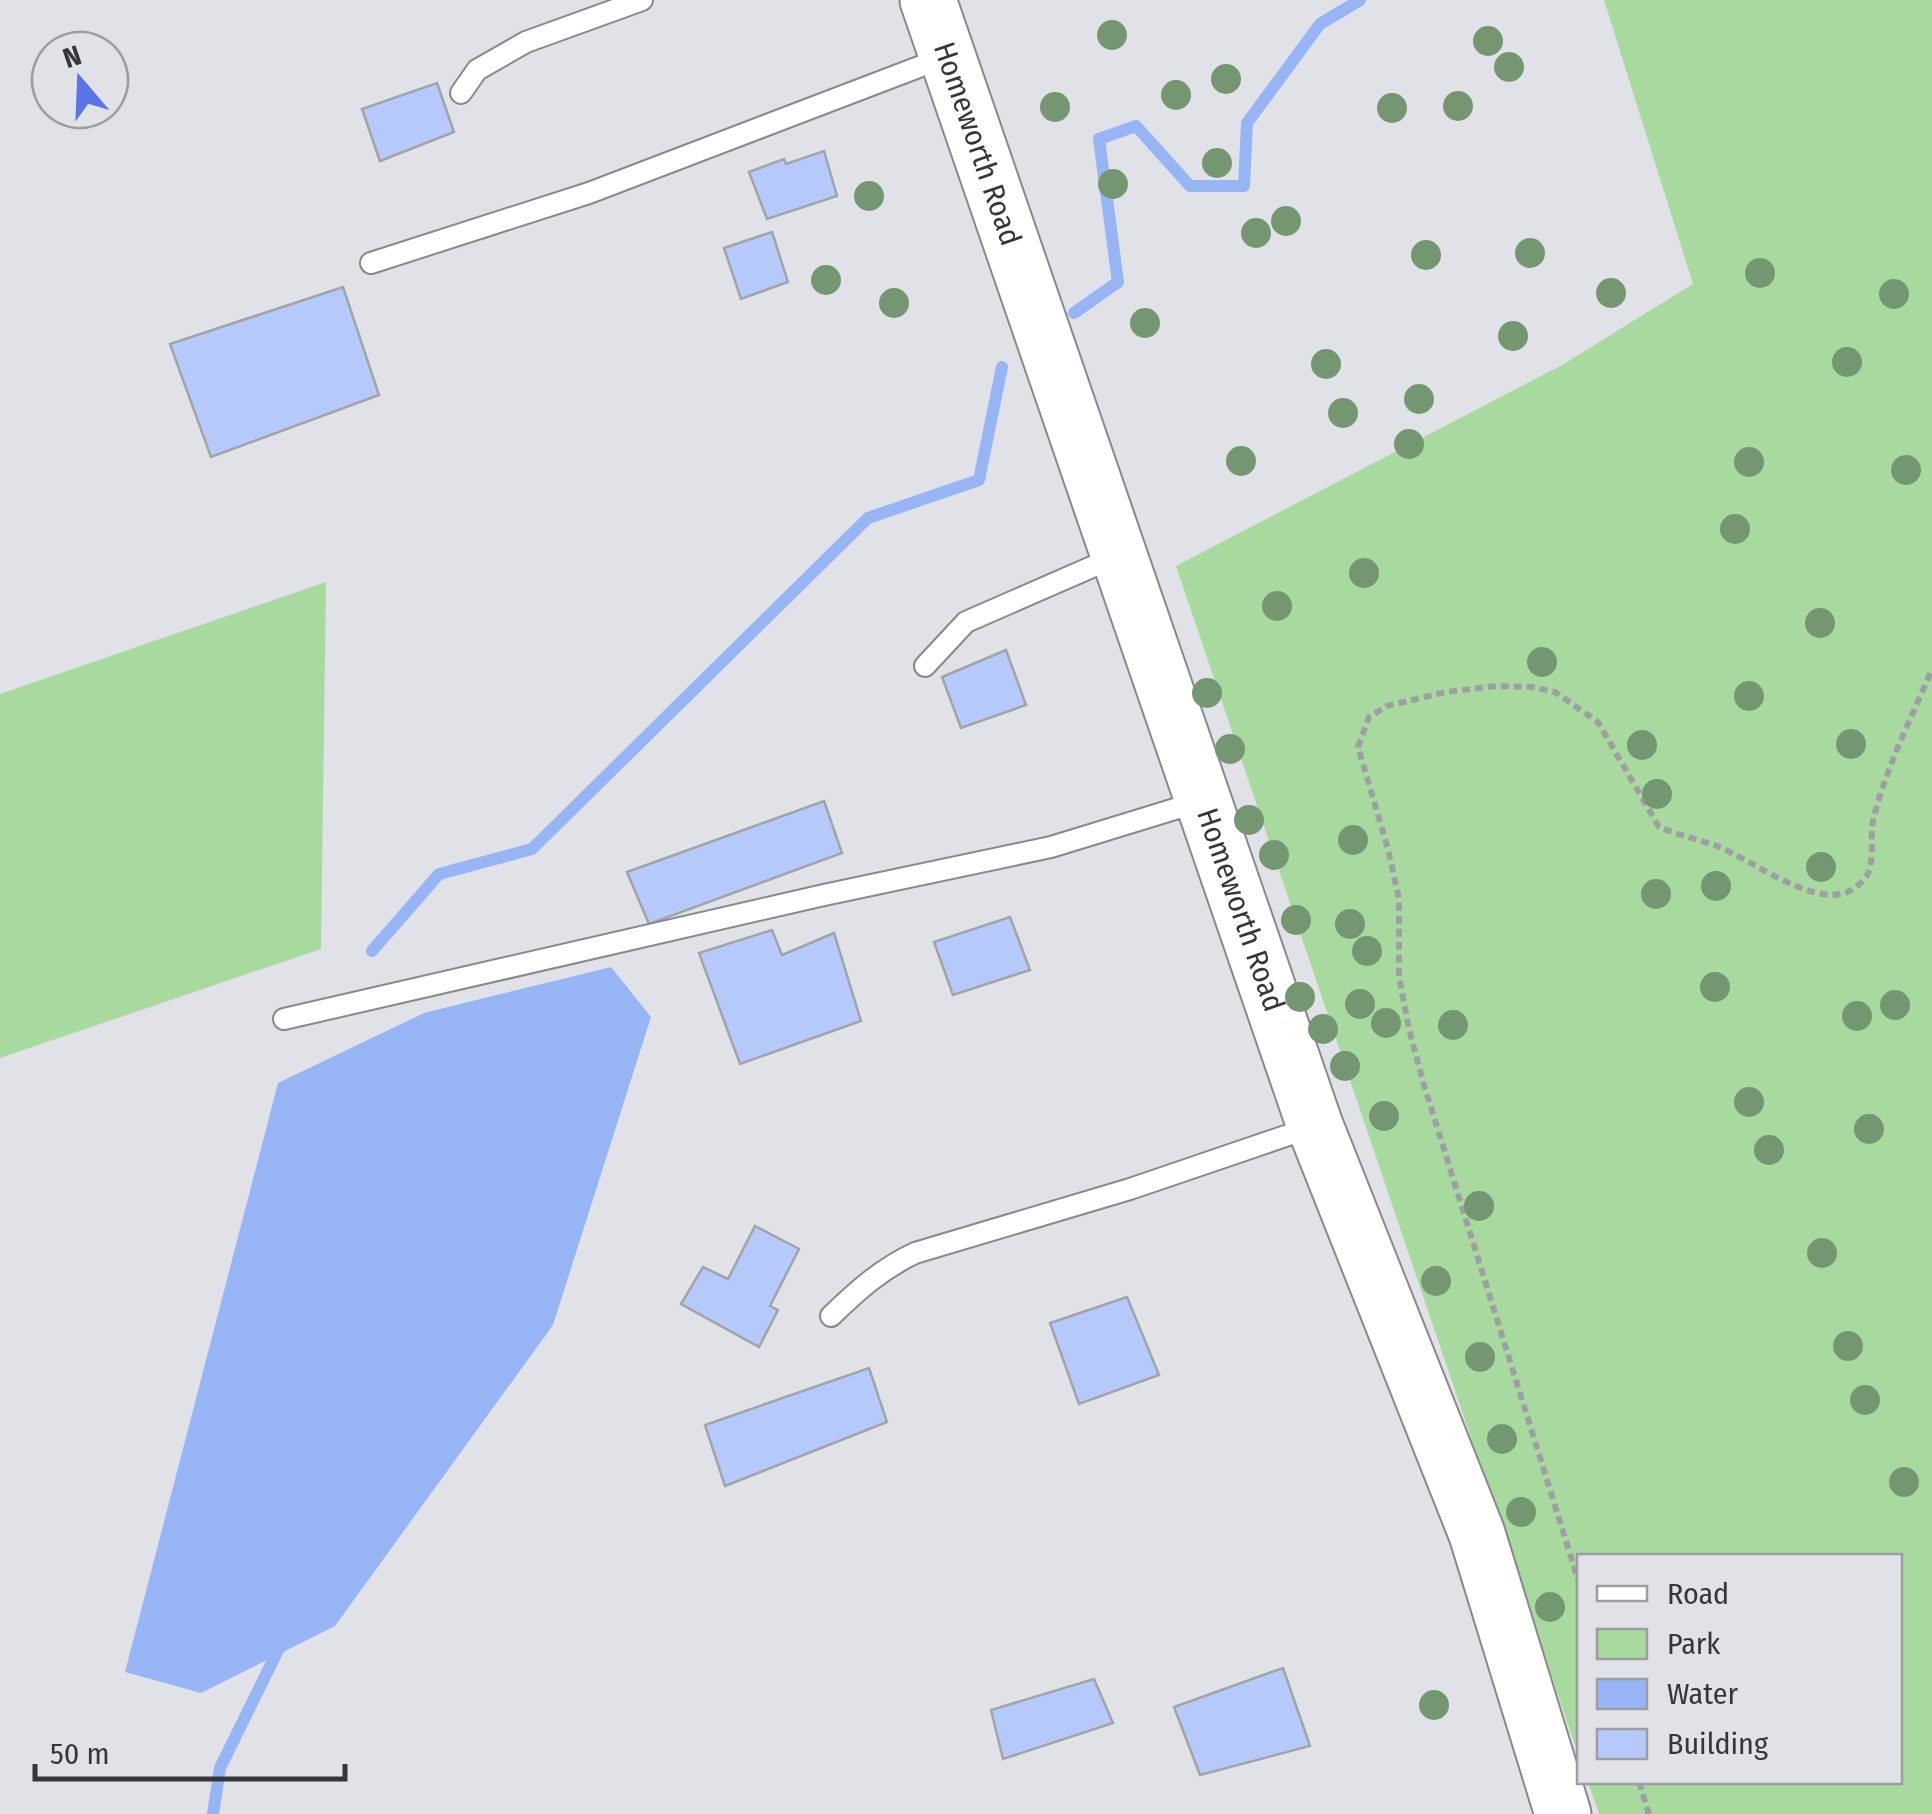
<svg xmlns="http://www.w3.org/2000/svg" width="1932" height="1814" font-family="'Fira Sans Condensed',sans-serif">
<rect width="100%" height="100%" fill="#e0e2e7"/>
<g fill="#a8d99f">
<path d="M 1604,0 L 1932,0 L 1932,1814 L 1599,1814 L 1588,1782 L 1900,1782 L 1900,1556 L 1580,1556 L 1579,1757 L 1176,566 L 1562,365 L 1693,284 Z"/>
<path d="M 326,582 L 321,949 L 0,1058 L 0,694 Z"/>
</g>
<path fill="#97b5f4" d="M 611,967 L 651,1017 L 553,1325 L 335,1626 L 201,1693 L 125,1672 L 278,1083 L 424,1013 Z"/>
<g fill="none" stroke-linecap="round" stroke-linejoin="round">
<g stroke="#97b5f4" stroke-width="12">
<path d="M 1074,313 L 1118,282 L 1099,139 L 1136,126 L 1190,186 L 1244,186 L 1247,123 L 1320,24 L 1360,0"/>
<path d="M 372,951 L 439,874 L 532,849 L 868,518 L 979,480 L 1002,367"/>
<path d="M 213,1814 L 220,1768 L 282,1642"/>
</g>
</g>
<g fill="#b5cafb" stroke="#a1a3a8" stroke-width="2.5">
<path d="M 437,83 L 454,132 L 380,161 L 362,109 Z"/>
<path d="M 824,151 L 837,196 L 767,219 L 749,172 L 784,159 L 786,164 Z"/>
<path d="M 772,232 L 788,282 L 741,299 L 724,248 Z"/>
<path d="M 343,287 L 379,395 L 211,457 L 170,344 Z"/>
<path d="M 1006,650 L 1026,705 L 961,728 L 942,677 Z"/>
<path d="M 824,801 L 842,853 L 649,924 L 627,872 Z"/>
<path d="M 1010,917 L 1030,970 L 953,995 L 934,942 Z"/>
<path d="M 772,930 L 782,955 L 834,933 L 861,1021 L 740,1064 L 699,953 Z"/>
<path d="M 755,1226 L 799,1249 L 770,1306 L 778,1310 L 759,1347 L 681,1304 L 703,1267 L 728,1279 Z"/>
<path d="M 1127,1297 L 1159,1375 L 1079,1404 L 1050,1323 Z"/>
<path d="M 869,1368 L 887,1422 L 725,1486 L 705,1425 Z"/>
<path d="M 1283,1668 L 1310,1746 L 1200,1775 L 1174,1707 Z"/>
<path d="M 1094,1679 L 1113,1723 L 1003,1759 L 991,1710 Z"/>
</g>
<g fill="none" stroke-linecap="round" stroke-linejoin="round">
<g stroke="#87898d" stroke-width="24">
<g id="lane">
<path d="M 461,93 L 477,70 L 526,42 L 642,0"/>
<path d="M 371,263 L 589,193 L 945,57"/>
<path d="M 925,666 L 966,622 L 1117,556"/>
<path d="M 284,1019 L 824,895 L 1051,847 L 1201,801"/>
<path d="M 831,1316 C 857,1291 881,1269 915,1253 L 1130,1189 L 1312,1127"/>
</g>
</g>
<g stroke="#87898d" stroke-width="59">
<g id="secondary">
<path id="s1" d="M 928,0 L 1315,1126 L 1477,1534 L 1563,1814"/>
</g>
</g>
<g stroke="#9e9fa3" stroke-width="6" stroke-dasharray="8 5" stroke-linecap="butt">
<path d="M 1580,1586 L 1424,1085 L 1409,1029 L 1399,977 L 1399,899 L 1388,849 L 1358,747 L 1369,717 L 1387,706 L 1446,692 L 1496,686 L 1532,687 L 1555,692 L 1598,722 L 1659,827 C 1678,835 1698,839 1717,846 C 1752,860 1808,904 1845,893 C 1853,890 1865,881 1868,873 C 1874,860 1871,841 1872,827 C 1873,820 1875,812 1877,805 C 1891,758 1913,714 1932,669"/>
<path d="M 1639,1782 L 1649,1814"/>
</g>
<use href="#lane" stroke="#fff" stroke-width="20"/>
<use href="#secondary" stroke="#fff" stroke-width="55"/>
</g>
<g fill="#749671">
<circle cx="1112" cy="35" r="15"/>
<circle cx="1488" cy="41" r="15"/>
<circle cx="1509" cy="67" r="15"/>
<circle cx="1226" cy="79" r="15"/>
<circle cx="1176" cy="95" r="15"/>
<circle cx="1458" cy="106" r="15"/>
<circle cx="1055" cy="107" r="15"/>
<circle cx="1392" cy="108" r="15"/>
<circle cx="1217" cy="163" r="15"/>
<circle cx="1113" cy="184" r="15"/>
<circle cx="869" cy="196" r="15"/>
<circle cx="1286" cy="221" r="15"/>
<circle cx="1256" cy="233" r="15"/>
<circle cx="1530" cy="253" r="15"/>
<circle cx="1426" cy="255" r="15"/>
<circle cx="1760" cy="273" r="15"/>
<circle cx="826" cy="280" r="15"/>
<circle cx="1611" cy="293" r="15"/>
<circle cx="1894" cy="294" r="15"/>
<circle cx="894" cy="303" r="15"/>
<circle cx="1145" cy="323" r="15"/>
<circle cx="1513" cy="336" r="15"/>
<circle cx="1847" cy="362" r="15"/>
<circle cx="1326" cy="364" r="15"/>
<circle cx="1419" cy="399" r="15"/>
<circle cx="1343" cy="413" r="15"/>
<circle cx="1409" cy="444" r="15"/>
<circle cx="1241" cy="461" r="15"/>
<circle cx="1749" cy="462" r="15"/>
<circle cx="1906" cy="470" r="15"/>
<circle cx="1735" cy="529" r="15"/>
<circle cx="1364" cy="573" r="15"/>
<circle cx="1277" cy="606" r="15"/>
<circle cx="1820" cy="623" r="15"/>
<circle cx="1542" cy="662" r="15"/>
<circle cx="1207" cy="693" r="15"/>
<circle cx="1749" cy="696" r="15"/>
<circle cx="1851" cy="744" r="15"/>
<circle cx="1642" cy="745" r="15"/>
<circle cx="1230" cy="749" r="15"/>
<circle cx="1657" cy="794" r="15"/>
<circle cx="1249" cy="820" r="15"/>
<circle cx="1353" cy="840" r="15"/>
<circle cx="1274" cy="855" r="15"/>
<circle cx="1821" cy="867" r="15"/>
<circle cx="1716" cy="886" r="15"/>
<circle cx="1656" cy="894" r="15"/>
<circle cx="1296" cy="920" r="15"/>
<circle cx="1350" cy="924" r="15"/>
<circle cx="1367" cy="951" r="15"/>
<circle cx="1715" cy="987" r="15"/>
<circle cx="1300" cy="997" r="15"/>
<circle cx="1360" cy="1004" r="15"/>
<circle cx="1895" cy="1005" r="15"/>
<circle cx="1857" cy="1016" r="15"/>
<circle cx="1386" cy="1023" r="15"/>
<circle cx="1453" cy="1025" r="15"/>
<circle cx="1323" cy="1029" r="15"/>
<circle cx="1345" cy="1066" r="15"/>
<circle cx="1749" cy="1102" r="15"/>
<circle cx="1384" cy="1116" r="15"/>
<circle cx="1869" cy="1129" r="15"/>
<circle cx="1769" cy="1150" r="15"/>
<circle cx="1479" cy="1206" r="15"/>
<circle cx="1822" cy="1253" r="15"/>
<circle cx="1436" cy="1281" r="15"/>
<circle cx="1848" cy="1346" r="15"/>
<circle cx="1480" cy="1357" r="15"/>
<circle cx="1865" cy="1400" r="15"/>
<circle cx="1502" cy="1439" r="15"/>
<circle cx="1904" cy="1482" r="15"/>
<circle cx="1521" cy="1512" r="15"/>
<circle cx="1550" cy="1607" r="15"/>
<circle cx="1434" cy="1705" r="15"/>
</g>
<g text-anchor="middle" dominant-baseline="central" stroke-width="9" stroke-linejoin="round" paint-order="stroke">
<g font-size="30" fill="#363638" stroke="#e0e2e7">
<text stroke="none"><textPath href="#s1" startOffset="152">Homeworth Road</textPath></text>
<text stroke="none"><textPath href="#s1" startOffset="962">Homeworth Road</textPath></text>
</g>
</g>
<rect x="1577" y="1554" width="325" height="230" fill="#e0e2e7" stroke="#9c9da1" stroke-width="2.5"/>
<rect x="1597" y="1586" width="50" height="15" fill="#ffffff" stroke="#9c9da1" stroke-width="2.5"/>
<text x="1667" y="1604" font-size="30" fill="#363638">Road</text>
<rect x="1597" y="1629" width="50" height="30" fill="#a8d99f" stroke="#9c9da1" stroke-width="2.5"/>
<text x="1667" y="1654" font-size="30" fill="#363638">Park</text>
<rect x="1597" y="1679" width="50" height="30" fill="#97b5f4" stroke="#9c9da1" stroke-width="2.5"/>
<text x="1667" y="1704" font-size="30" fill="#363638">Water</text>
<rect x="1597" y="1729" width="50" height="30" fill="#b5cafb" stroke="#9c9da1" stroke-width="2.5"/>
<text x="1667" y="1754" font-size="30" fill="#363638">Building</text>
<g transform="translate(80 80) rotate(341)"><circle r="48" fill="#e0e2e7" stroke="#9c9da1" stroke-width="2.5"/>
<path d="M0-8L18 38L0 25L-18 38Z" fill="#5973e9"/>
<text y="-15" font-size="28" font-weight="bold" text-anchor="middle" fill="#363638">N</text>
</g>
<path d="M35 1764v15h310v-15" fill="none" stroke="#363638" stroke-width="5"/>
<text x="50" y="1764" font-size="30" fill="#363638" stroke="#e0e2e7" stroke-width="8" paint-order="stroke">50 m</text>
</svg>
